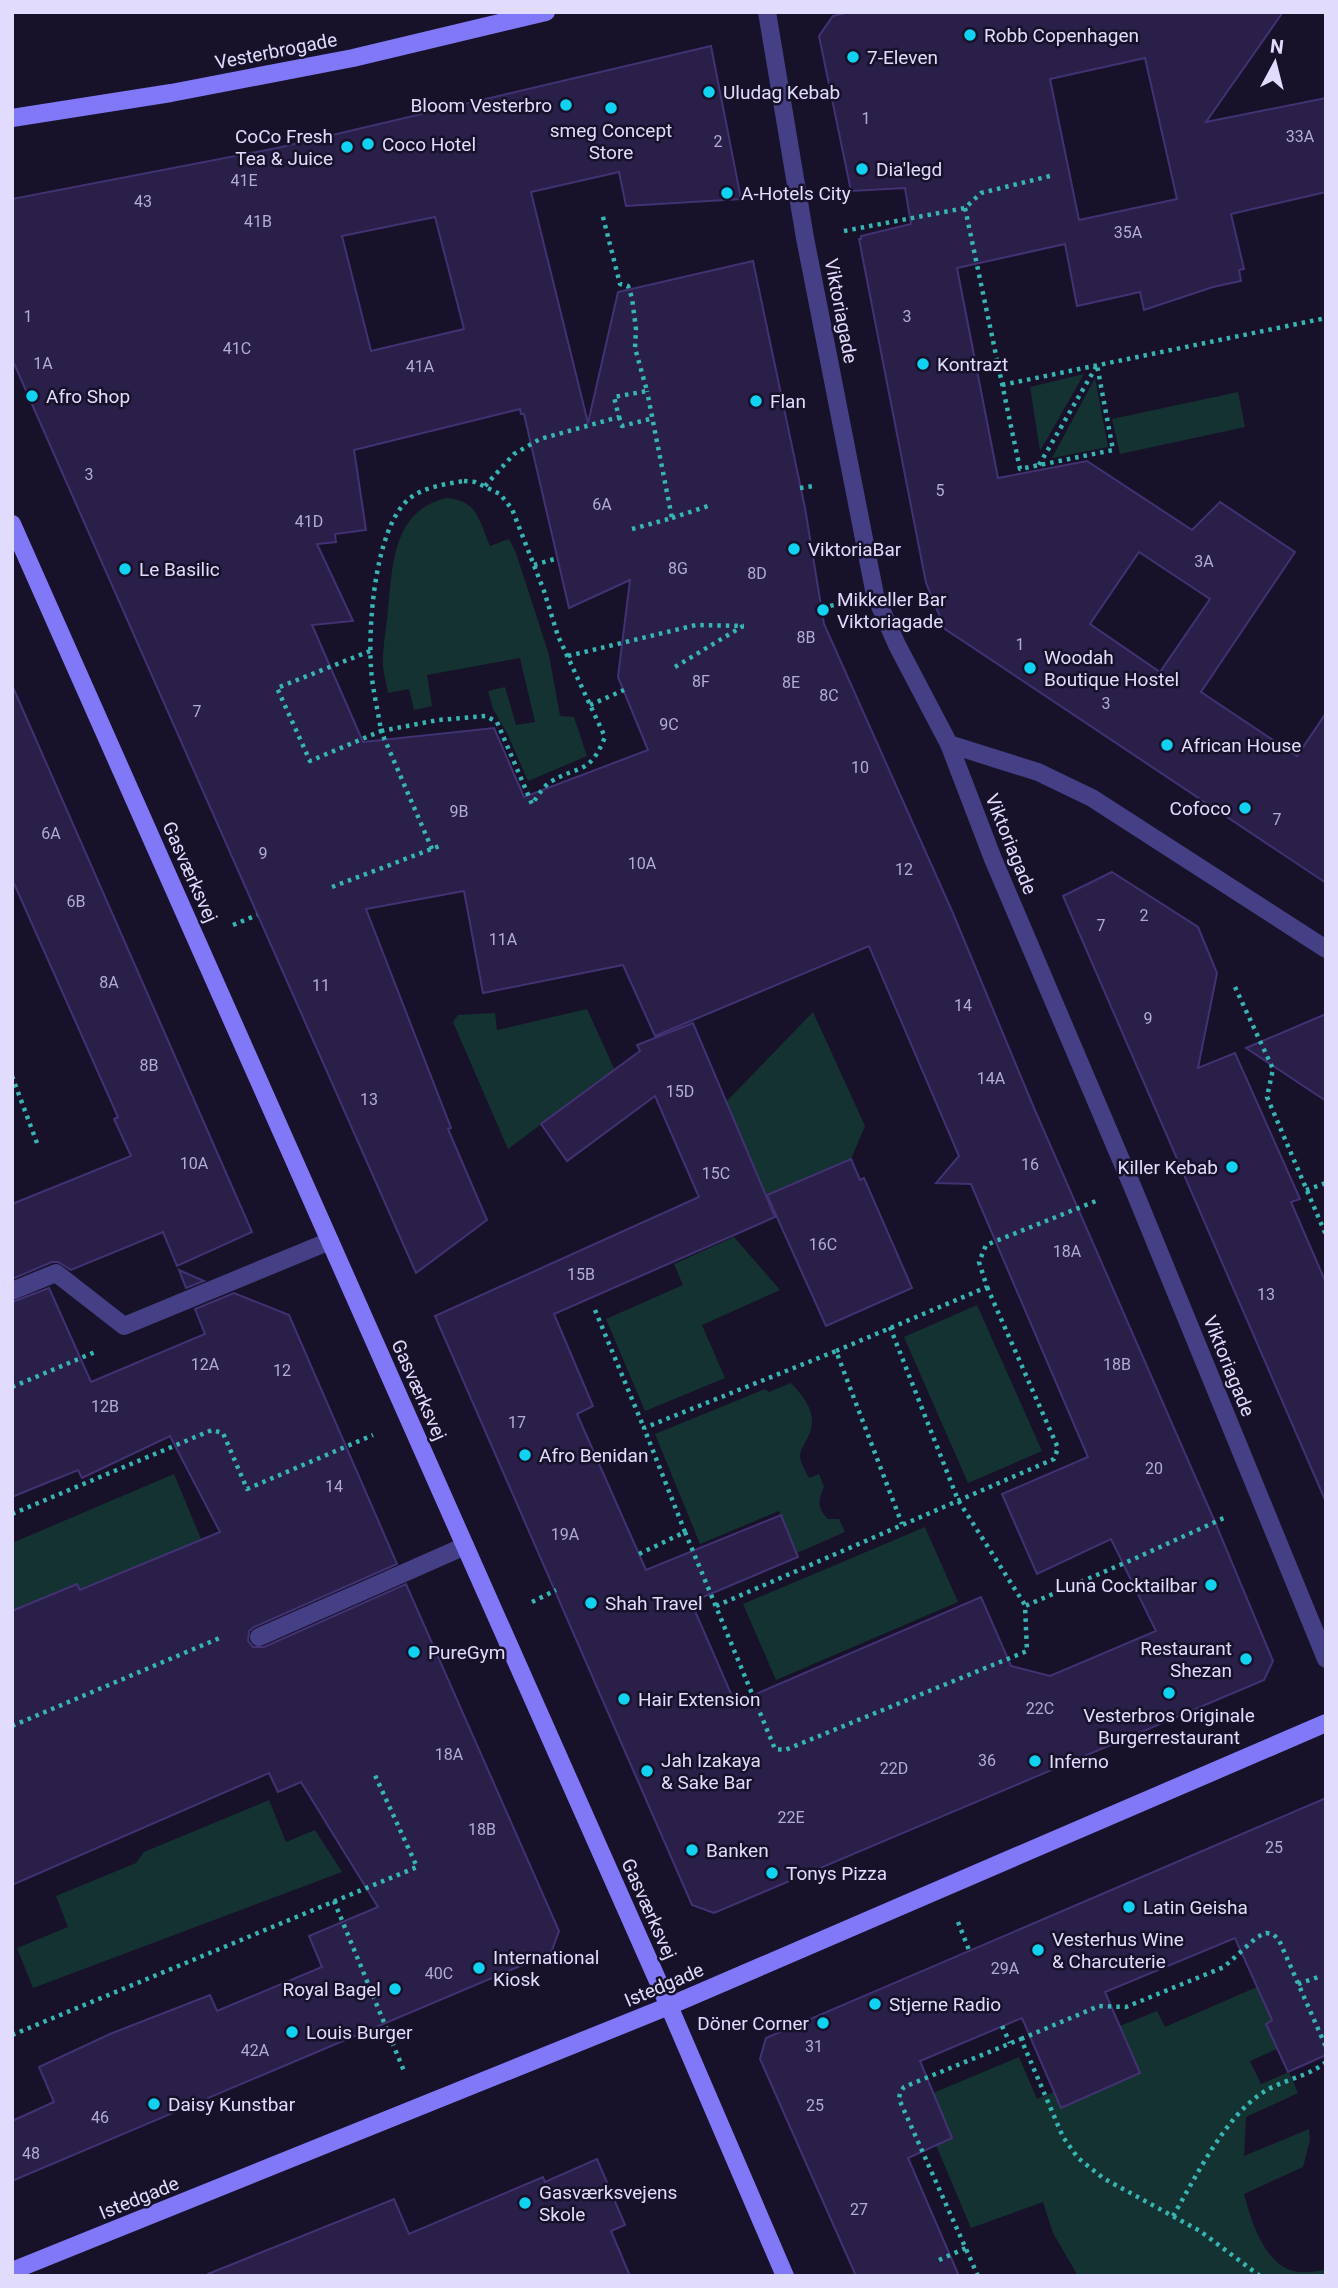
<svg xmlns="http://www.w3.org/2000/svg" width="1338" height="2288" font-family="Roboto,sans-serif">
<rect width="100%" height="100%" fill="#171229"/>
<g fill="#153232">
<path d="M 1084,374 L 1040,451 L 1030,387 Z"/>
<path d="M 1095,378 L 1108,447 L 1052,458 Z"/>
<path d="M 1238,392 L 1245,427 L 1120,454 L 1112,419 Z"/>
<path d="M 446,498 C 478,500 479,521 490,546 L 509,539 L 516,553 L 549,655 L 560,716 L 574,717 L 587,756 L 528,781 L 508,735 L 493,709 L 488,691 L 505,687 L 516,725 L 535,722 L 520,658 L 427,675 L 432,706 L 414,710 L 409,689 L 388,693 C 387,685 384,676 383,667 C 382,648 387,627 388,608 C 393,563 393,511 446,498 Z"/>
<path d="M 587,1009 L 628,1099 L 599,1081 L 508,1149 L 453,1022 L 458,1015 L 495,1013 L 497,1030 Z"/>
<path d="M 813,1012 L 865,1126 L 851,1159 L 766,1195 L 726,1102 Z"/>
<path d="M 734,1237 L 780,1290 L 702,1325 L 725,1378 L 645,1411 L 606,1319 L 683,1285 L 674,1264 Z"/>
<path d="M 977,1305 L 1042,1451 L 968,1483 L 904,1337 Z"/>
<path d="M 791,1383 C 806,1399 819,1416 808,1437 C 805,1444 800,1449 800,1457 C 801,1464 806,1472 809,1478 L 819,1474 L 824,1487 C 818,1500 817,1508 828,1519 L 839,1519 L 845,1532 L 797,1553 L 779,1511 L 700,1544 L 655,1434 L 765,1389 L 769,1392 Z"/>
<path d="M 174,1474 L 201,1539 L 12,1620 L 12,1543 Z"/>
<path d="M 925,1527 L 958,1602 L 776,1680 L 743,1604 Z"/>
<path d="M 269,1800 L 286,1842 L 315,1830 L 342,1872 L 33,1988 L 17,1948 L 68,1927 L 56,1896 L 136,1863 L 144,1852 Z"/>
<path d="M 1257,1987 L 1272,2020 L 1266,2024 L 1277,2049 L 1250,2061 L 1261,2084 L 1289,2072 L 1298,2093 L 1246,2117 L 1244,2156 L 1309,2129 L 1310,2140 L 1303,2167 L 1244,2194 C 1251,2220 1263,2262 1293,2271 C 1303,2274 1315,2271 1326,2270 L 1326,2276 L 1078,2276 L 1053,2233 L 1043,2202 L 971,2228 L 936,2145 L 952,2138 L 933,2093 L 1019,2057 L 1037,2099 L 1054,2092 L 1062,2108 L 1117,2083 L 1120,2026 L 1157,2011 L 1165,2027 Z"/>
</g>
<g fill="#291f49" stroke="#423273" stroke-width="2" fill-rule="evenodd">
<path d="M 849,12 L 1283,12 L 1206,122 L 1326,98 L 1326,192 L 1231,214 L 1244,269 L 1239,270 L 1241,281 L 1213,287 L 1144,310 L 1140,292 L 1077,306 L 1065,244 L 957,268 L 998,478 L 1087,461 L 1192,530 L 1220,502 L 1295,552 L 1201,692 L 1297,756 L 1326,713 L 1326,883 L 945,629 L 926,583 L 859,239 L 861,239 L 861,236 L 911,224 L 905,188 L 851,191 L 819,36 L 833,16 ZM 1145,58 L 1177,199 L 1079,220 L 1050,79 ZM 1139,552 L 1210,599 L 1160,672 L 1090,624 Z"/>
<path d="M 711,46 L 741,199 L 626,206 L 619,172 L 531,192 L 588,423 L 618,292 L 753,261 L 805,508 L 824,624 L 952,911 L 1034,1108 L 1215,1522 L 1273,1661 L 1264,1680 L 714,1913 L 692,1905 L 435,1316 L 699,1197 L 655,1096 L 567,1161 L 541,1124 L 640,1051 L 637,1045 L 693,1023 L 775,1217 L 554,1314 L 593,1406 L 577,1414 L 646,1570 L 781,1515 L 798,1557 L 691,1602 L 735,1703 L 981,1597 L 1011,1666 L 1050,1676 L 1156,1631 L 1111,1539 L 1037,1574 L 1002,1494 L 1088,1457 L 971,1184 L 936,1183 L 959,1156 L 869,946 L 655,1036 L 623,965 L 483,993 L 464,891 L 366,909 L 451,1128 L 448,1129 L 487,1220 L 416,1273 L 12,359 L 12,199 L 277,148 ZM 435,217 L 464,329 L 371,351 L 342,236 ZM 520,409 L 521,414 L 524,414 L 569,608 L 630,580 L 618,677 L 648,750 L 524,797 L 494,728 L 363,742 L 312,625 L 353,621 L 317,544 L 336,542 L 335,534 L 366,530 L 354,450 Z"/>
<path d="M 12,685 L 252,1232 L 177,1266 L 163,1232 L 71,1270 L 58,1262 L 52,1262 L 12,1279 L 12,1204 L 131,1156 L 114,1119 L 118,1117 L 12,879 Z"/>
<path d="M 1112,872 L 1198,927 L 1217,973 L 1198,1068 L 1235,1053 L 1300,1199 L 1291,1202 L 1326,1283 L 1326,1502 L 1063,896 Z"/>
<path d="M 1326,1014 L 1326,1101 L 1246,1048 Z"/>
<path d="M 851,1159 L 860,1180 L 864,1178 L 912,1288 L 826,1326 L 767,1195 Z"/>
<path d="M 179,1270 L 204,1281 L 186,1288 Z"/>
<path d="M 49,1288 L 91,1382 L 205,1334 L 195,1309 L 234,1293 L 289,1315 L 397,1564 L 254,1627 L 249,1631 L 248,1641 L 253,1647 L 264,1647 L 406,1584 L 559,1931 L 551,1953 L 12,2181 L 12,2121 L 54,2102 L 39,2067 L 110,2034 L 210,1995 L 217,2011 L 322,1967 L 309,1936 L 378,1907 L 301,1782 L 278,1792 L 269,1773 L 12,1885 L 12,1611 L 77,1584 L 80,1590 L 220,1532 L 170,1436 L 82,1478 L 78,1470 L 12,1497 L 12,1302 Z"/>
<path d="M 1326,1798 L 1326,2055 L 1288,2072 L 1266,2024 L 1272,2020 L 1235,1938 L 1105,1992 L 1140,2073 L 1061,2108 L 1022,2018 L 920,2061 L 952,2138 L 908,2158 L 959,2276 L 856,2276 L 760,2059 L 766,2038 Z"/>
<path d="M 597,2159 L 625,2225 L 611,2231 L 630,2276 L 208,2276 L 208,2274 L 394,2199 L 409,2234 L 543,2177 L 545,2182 Z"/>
</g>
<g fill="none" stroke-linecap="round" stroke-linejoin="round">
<g stroke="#37b5b3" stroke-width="4.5" stroke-dasharray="3.5 5" stroke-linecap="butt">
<path d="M 965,208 L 1020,469 L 1113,450 L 1097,365"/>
<path d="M 844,231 L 965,208 L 981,193 L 1050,176"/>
<path d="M 1002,385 L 1326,318"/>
<path d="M 619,417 L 622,426 L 654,418"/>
<path d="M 1039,465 L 1096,367"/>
<path d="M 464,481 L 475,482 L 500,494 L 512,509 L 544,591 L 558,636 L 605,737 C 589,776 580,764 550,782 C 543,787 537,797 532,804 L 497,722 L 486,716 L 438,720 L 381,731 C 378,710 372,688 371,667 C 368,626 375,527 409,499 C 423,487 446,484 464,481 Z"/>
<path d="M 485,486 L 514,454 L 540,439 L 619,417 L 614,397 L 647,391 L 635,348 L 636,329 L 632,298 L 628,286 L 620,284 L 602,213"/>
<path d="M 800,488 L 814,486"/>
<path d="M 672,518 L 708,506"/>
<path d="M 632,529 L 672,518 L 647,391"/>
<path d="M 534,565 L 558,558"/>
<path d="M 822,608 L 838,604"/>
<path d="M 370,651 L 277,688 L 310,761 L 381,731 L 432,849"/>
<path d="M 568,656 L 696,625 L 744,626"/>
<path d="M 675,667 L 743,626"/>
<path d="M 590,705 L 624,690"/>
<path d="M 332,887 L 442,845"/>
<path d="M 233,925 L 257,915"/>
<path d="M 1235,987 L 1273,1069 L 1267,1097 L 1326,1235"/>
<path d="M 12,1076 L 37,1143"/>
<path d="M 1306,1190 L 1326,1183"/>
<path d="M 595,1310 L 644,1428"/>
<path d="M 890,1327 L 958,1500 L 1025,1605"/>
<path d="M 836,1351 L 987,1287 L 979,1262 L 986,1245 L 1096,1201"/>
<path d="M 12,1387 L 95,1352"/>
<path d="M 12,1514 L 212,1430 L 223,1433 L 247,1489 L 373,1435"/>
<path d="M 685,1532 L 644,1428 L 836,1351 L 902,1524"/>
<path d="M 639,1554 L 685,1532 L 775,1749 L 785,1750 L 1027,1651 L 1025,1606 L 1136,1558 L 1226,1517"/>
<path d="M 532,1602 L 556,1590"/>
<path d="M 716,1606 L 1054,1459 L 1058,1448 L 987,1287"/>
<path d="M 12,1726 L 222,1637"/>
<path d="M 334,1901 L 404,2071"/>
<path d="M 958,1922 L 969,1950"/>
<path d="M 1298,1984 L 1321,1976"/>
<path d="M 1002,2026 L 1010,2043"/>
<path d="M 12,2035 L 417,1867 L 374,1773"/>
<path d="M 1021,2039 L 1099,2006 L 1126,2007 L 1224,1967 L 1257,1937 L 1266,1933 L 1273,1934 L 1279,1940 L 1326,2047"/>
<path d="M 1173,2216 C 1196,2177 1224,2118 1262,2093 C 1281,2080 1308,2077 1326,2062"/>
<path d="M 939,2260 L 966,2248"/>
<path d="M 978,2276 L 899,2099 L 900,2093 L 904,2087 L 1021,2039 L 1063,2137 L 1078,2158 L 1103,2178 L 1200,2231 L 1260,2276"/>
</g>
<g stroke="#454085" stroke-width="18">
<path d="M 12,1291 L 56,1273 L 124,1326 L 330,1241"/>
<path d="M 259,1637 L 465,1546"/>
</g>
<g stroke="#454085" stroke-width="18">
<path d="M 767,12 L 805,238 L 875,595 L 897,645 L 949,744 L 993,859 L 1133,1188 L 1326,1659"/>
<path d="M 949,744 L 1038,772 L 1092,798 L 1326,949"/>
</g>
<g stroke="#8178f8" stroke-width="18">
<path d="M 12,118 L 171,93 L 353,58 L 546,12"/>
<path d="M 12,524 L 669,2006 L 785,2276"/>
<path d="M 12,2271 L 669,2006 L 1326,1723"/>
</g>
</g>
<g fill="#12d2f2" stroke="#171229" stroke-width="2.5">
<circle cx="970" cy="35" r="7"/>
<circle cx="853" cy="57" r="7"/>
<circle cx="709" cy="92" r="7"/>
<circle cx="566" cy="105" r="7"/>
<circle cx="611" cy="108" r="7"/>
<circle cx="368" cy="144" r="7"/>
<circle cx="347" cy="147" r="7"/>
<circle cx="862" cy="169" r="7"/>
<circle cx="727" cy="193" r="7"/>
<circle cx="923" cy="364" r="7"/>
<circle cx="32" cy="396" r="7"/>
<circle cx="756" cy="401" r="7"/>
<circle cx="794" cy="549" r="7"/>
<circle cx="125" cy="569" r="7"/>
<circle cx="823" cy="610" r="7"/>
<circle cx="1030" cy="668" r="7"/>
<circle cx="1167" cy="745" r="7"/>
<circle cx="1245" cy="808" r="7"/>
<circle cx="1232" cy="1167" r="7"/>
<circle cx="525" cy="1455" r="7"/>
<circle cx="1211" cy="1585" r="7"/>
<circle cx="591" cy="1603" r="7"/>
<circle cx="414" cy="1652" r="7"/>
<circle cx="1246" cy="1659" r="7"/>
<circle cx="1169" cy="1693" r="7"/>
<circle cx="624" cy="1699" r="7"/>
<circle cx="1035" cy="1761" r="7"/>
<circle cx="647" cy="1771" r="7"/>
<circle cx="692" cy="1850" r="7"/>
<circle cx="772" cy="1873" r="7"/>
<circle cx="1129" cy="1907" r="7"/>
<circle cx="1038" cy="1950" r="7"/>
<circle cx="479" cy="1968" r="7"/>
<circle cx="395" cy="1989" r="7"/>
<circle cx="875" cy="2004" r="7"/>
<circle cx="823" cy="2023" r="7"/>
<circle cx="292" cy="2032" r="7"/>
<circle cx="154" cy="2104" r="7"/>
<circle cx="525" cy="2203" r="7"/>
</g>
<g text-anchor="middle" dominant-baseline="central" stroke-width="5" stroke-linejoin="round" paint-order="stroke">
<g font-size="16" fill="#b3acd0">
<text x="866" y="118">1</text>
<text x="1300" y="136">33A</text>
<text x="718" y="141">2</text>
<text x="244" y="180">41E</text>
<text x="143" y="201">43</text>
<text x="258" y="221">41B</text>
<text x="1128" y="232">35A</text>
<text x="28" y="316">1</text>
<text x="907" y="316">3</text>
<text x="237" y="348">41C</text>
<text x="43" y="363">1A</text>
<text x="420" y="366">41A</text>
<text x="89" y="474">3</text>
<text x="940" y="490">5</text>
<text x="602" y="504">6A</text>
<text x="309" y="521">41D</text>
<text x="1204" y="561">3A</text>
<text x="678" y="568">8G</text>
<text x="757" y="573">8D</text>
<text x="806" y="637">8B</text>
<text x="1020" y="644">1</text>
<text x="701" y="681">8F</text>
<text x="791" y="682">8E</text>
<text x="829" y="695">8C</text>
<text x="1106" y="703">3</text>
<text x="197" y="711">7</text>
<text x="669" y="724">9C</text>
<text x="860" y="767">10</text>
<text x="459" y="811">9B</text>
<text x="1277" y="819">7</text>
<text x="51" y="833">6A</text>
<text x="263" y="853">9</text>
<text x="642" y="863">10A</text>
<text x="904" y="869">12</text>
<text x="76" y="901">6B</text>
<text x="1144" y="915">2</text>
<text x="1101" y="925">7</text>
<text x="503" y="939">11A</text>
<text x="109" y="982">8A</text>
<text x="321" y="985">11</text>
<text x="963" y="1005">14</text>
<text x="1148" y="1018">9</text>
<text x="149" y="1065">8B</text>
<text x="991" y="1078">14A</text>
<text x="680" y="1091">15D</text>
<text x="369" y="1099">13</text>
<text x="194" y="1163">10A</text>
<text x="1030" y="1164">16</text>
<text x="716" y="1173">15C</text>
<text x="823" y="1244">16C</text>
<text x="1067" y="1251">18A</text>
<text x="581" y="1274">15B</text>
<text x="1266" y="1294">13</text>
<text x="205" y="1364">12A</text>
<text x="1117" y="1364">18B</text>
<text x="282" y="1370">12</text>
<text x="105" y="1406">12B</text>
<text x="517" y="1422">17</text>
<text x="1154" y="1468">20</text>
<text x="334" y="1486">14</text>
<text x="565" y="1534">19A</text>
<text x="1040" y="1708">22C</text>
<text x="449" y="1754">18A</text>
<text x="987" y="1760">36</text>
<text x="894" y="1768">22D</text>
<text x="791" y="1817">22E</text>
<text x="482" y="1829">18B</text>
<text x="1274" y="1847">25</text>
<text x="1005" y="1968">29A</text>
<text x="439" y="1973">40C</text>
<text x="814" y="2046">31</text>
<text x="255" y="2050">42A</text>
<text x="815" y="2105">25</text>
<text x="100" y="2117">46</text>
<text x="31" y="2153">48</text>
<text x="859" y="2209">27</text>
</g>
<g font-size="19" fill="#e1dbfd" stroke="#171229" text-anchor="start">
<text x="984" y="35">Robb Copenhagen</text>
<text x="867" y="57">7-Eleven</text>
<text x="723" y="92">Uludag Kebab</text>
<text x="552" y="105" text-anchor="end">Bloom Vesterbro</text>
<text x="611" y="130" text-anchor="middle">smeg Concept<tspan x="611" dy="22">Store</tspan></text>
<text x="333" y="136" text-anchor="end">CoCo Fresh<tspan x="333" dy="22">Tea &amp; Juice</tspan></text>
<text x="382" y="144">Coco Hotel</text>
<text x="876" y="169">Dia'legd</text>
<text x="741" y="193">A-Hotels City</text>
<text x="937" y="364">Kontrazt</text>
<text x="46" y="396">Afro Shop</text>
<text x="770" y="401">Flan</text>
<text x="808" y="549">ViktoriaBar</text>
<text x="139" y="569">Le Basilic</text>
<text x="837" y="599">Mikkeller Bar<tspan x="837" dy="22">Viktoriagade</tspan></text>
<text x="1044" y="657">Woodah<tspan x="1044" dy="22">Boutique Hostel</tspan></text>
<text x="1181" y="745">African House</text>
<text x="1231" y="808" text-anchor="end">Cofoco</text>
<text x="1218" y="1167" text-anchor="end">Killer Kebab</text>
<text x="539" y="1455">Afro Benidan</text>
<text x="1197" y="1585" text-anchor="end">Luna Cocktailbar</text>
<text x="605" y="1603">Shah Travel</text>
<text x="1232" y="1648" text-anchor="end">Restaurant<tspan x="1232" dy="22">Shezan</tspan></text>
<text x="428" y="1652">PureGym</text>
<text x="638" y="1699">Hair Extension</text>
<text x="1169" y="1715" text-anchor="middle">Vesterbros Originale<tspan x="1169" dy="22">Burgerrestaurant</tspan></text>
<text x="661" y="1760">Jah Izakaya<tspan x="661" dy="22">&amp; Sake Bar</tspan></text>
<text x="1049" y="1761">Inferno</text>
<text x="706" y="1850">Banken</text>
<text x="786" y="1873">Tonys Pizza</text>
<text x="1143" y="1907">Latin Geisha</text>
<text x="1052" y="1939">Vesterhus Wine<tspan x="1052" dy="22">&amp; Charcuterie</tspan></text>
<text x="493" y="1957">International<tspan x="493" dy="22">Kiosk</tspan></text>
<text x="381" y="1989" text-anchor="end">Royal Bagel</text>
<text x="889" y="2004">Stjerne Radio</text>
<text x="809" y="2023" text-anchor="end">Döner Corner</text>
<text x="306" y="2032">Louis Burger</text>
<text x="168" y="2104">Daisy Kunstbar</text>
<text x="539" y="2192">Gasværksvejens<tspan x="539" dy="22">Skole</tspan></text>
</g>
<g font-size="19" fill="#e1dbfd" stroke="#171229">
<text transform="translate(276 51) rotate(-11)">Vesterbrogade</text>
<text transform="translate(841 311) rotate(79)">Viktoriagade</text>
<text transform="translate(1011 844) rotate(68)">Viktoriagade</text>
<text transform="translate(190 872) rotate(66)">Gasværksvej</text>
<text transform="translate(1229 1366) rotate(68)">Viktoriagade</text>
<text transform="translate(419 1390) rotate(66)">Gasværksvej</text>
<text transform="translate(649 1909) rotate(66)">Gasværksvej</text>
<text transform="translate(664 1985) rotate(-23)">Istedgade</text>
<text transform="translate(139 2198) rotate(-22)">Istedgade</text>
</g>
</g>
<rect width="1338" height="2288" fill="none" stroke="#e1dbfd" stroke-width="28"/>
<g transform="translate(1275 63) rotate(7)" stroke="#171229" stroke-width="5" paint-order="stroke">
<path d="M0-5L12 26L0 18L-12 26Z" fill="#e1dbfd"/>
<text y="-10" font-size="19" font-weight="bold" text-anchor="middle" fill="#e1dbfd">N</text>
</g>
</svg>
